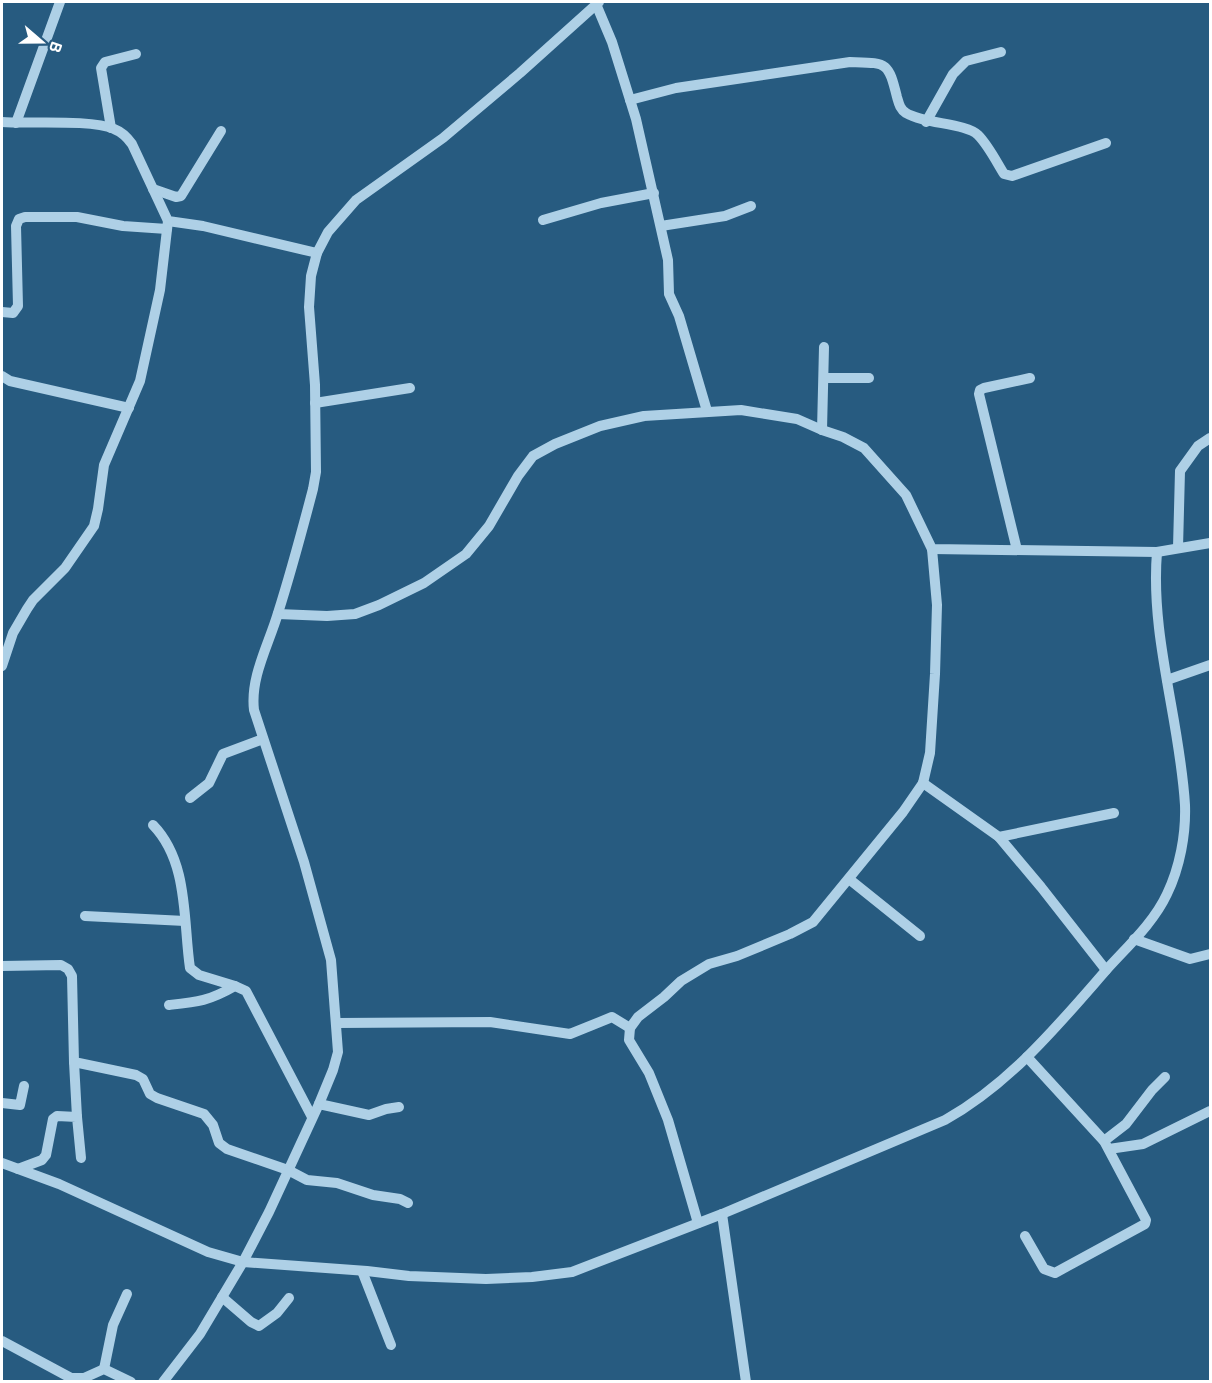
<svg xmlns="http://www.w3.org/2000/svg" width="1212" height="1383" font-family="Quicksand,sans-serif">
<rect width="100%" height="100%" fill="#275b80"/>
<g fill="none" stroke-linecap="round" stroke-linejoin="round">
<g stroke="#aed0e6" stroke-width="10">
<path d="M 596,4 L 612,42 L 636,119 L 668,260 L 669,294 L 679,316 L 707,411"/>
<path d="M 630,100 L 676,88 L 850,62 C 887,63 888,61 897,97 C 899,104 900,109 906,113 C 924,124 966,123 978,135 C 988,145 996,161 1004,174 L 1012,176 L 1106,143"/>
<path d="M 2,122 C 30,124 91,119 114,129 C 122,132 127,137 132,144 L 168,221 L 203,226 L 317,253"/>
<path d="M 926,122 L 953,74 L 966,61 L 1001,52"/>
<path d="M 16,123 L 60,2"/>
<path d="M 111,128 L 101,68 L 105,62 L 136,54"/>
<path d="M 153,189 L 176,197 L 181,196 L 221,131"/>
<path d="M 543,220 L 601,203 L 654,193"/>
<path d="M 661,226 L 725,216 L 751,206"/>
<path d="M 2,312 L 13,313 L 18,306 L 16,226 L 19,219 L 25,217 L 77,217 L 123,226 L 167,229"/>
<path d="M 2,376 L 10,381 L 129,408"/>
<path d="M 824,378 L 869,378"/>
<path d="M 315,403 L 410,388"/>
<path d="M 822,430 L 824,347"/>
<path d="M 1178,548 L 1180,471 L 1198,446 L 1210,438"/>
<path d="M 1017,550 L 979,394 L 980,390 L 984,388 L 1030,378"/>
<path d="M 278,614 L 327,616 L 355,614 L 379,605 L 424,583 L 466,554 L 489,526 L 518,476 L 533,456 L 555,444 L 600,426 L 644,416 L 741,410 L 797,419 L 822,430 L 843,437 L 864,448 L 906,495 L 932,549 L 1157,552 L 1210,543"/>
<path d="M 2,666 L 13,633 L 27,609 L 33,600 L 65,568 L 94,526 L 98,509 L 104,465 L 140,381 L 160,290 L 168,221"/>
<path d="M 1167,680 L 1210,665"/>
<path d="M 923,783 L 999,837 L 1114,813"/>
<path d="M 190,798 L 209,783 L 223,754 L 263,739"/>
<path d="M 153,825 C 189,862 183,921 190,968 L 199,975 L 235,986"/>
<path d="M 999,837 L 1041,887 L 1106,970"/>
<path d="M 849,879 L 920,936"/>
<path d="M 85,916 L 185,921"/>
<path d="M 1134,939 L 1190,959 L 1210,954"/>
<path d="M 2,966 L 61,965 L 68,969 L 72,976 L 74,1062 L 136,1075 L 143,1079 L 150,1094 L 157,1098 L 204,1114 L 213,1125 L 219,1143 L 227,1149 L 288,1170 L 307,1180 L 337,1183 L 373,1195 L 400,1199 L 408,1203"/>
<path d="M 169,1005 C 198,1002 209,1001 235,986 L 246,991 L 312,1117"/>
<path d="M 337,1023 L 490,1022 L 570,1034 L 612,1017 L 630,1028"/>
<path d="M 74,1062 L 77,1117"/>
<path d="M 2,1103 L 20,1105 L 24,1086"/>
<path d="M 319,1104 L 369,1115 L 386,1109 L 399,1107"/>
<path d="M 1104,1141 L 1126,1124 L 1152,1090 L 1165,1077"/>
<path d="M 1109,1149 L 1143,1144 L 1210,1111"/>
<path d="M 2,1163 L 59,1184 L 208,1252 L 243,1262 L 367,1271 L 409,1276 L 486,1279 L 532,1277 L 572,1272 L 722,1214 L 945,1120 C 1011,1083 1059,1024 1108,968 C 1129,945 1154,922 1167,894 C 1180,867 1186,834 1185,805 C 1180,720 1150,637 1157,552"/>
<path d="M 18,1169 L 42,1160 L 46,1155 L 53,1119 L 57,1116 L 77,1117 L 81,1158"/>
<path d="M 722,1214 L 746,1382"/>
<path d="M 698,1223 L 668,1120 L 649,1073 L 629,1040 L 630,1028 L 638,1017 L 664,997 L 681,981 L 709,964 L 737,956 L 790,934 L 813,922 L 903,812 L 923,783 L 930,753 L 935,674 L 937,605 L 932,549"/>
<path d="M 1025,1236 L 1044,1269 L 1055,1273 L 1145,1224 L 1146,1220 L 1104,1141 L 1027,1057"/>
<path d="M 362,1271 L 391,1345"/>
<path d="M 222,1297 L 251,1322 L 259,1326 L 277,1313 L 289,1298"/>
<path d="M 2,1341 L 71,1378 L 84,1378 L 104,1369 L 131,1382"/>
<path d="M 104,1369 L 113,1325 L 127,1294"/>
<path d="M 163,1382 L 200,1334 L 243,1262 L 269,1212 L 319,1104 L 333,1070 L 338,1052 L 331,960 L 304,862 L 254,710 C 250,677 269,644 278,613 C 291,572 302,531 313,489 L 316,472 L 315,385 L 309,307 L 311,276 L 317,253 L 328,232 L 356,200 L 443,138 L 520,73 L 599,2"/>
</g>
</g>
<rect width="1212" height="1383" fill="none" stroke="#ffffff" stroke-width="6"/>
<g transform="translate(42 42) rotate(110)" stroke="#275b80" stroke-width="4.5" paint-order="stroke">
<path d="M0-4.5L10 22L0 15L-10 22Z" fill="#ffffff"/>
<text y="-9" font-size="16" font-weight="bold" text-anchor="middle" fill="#ffffff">B</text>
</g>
</svg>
